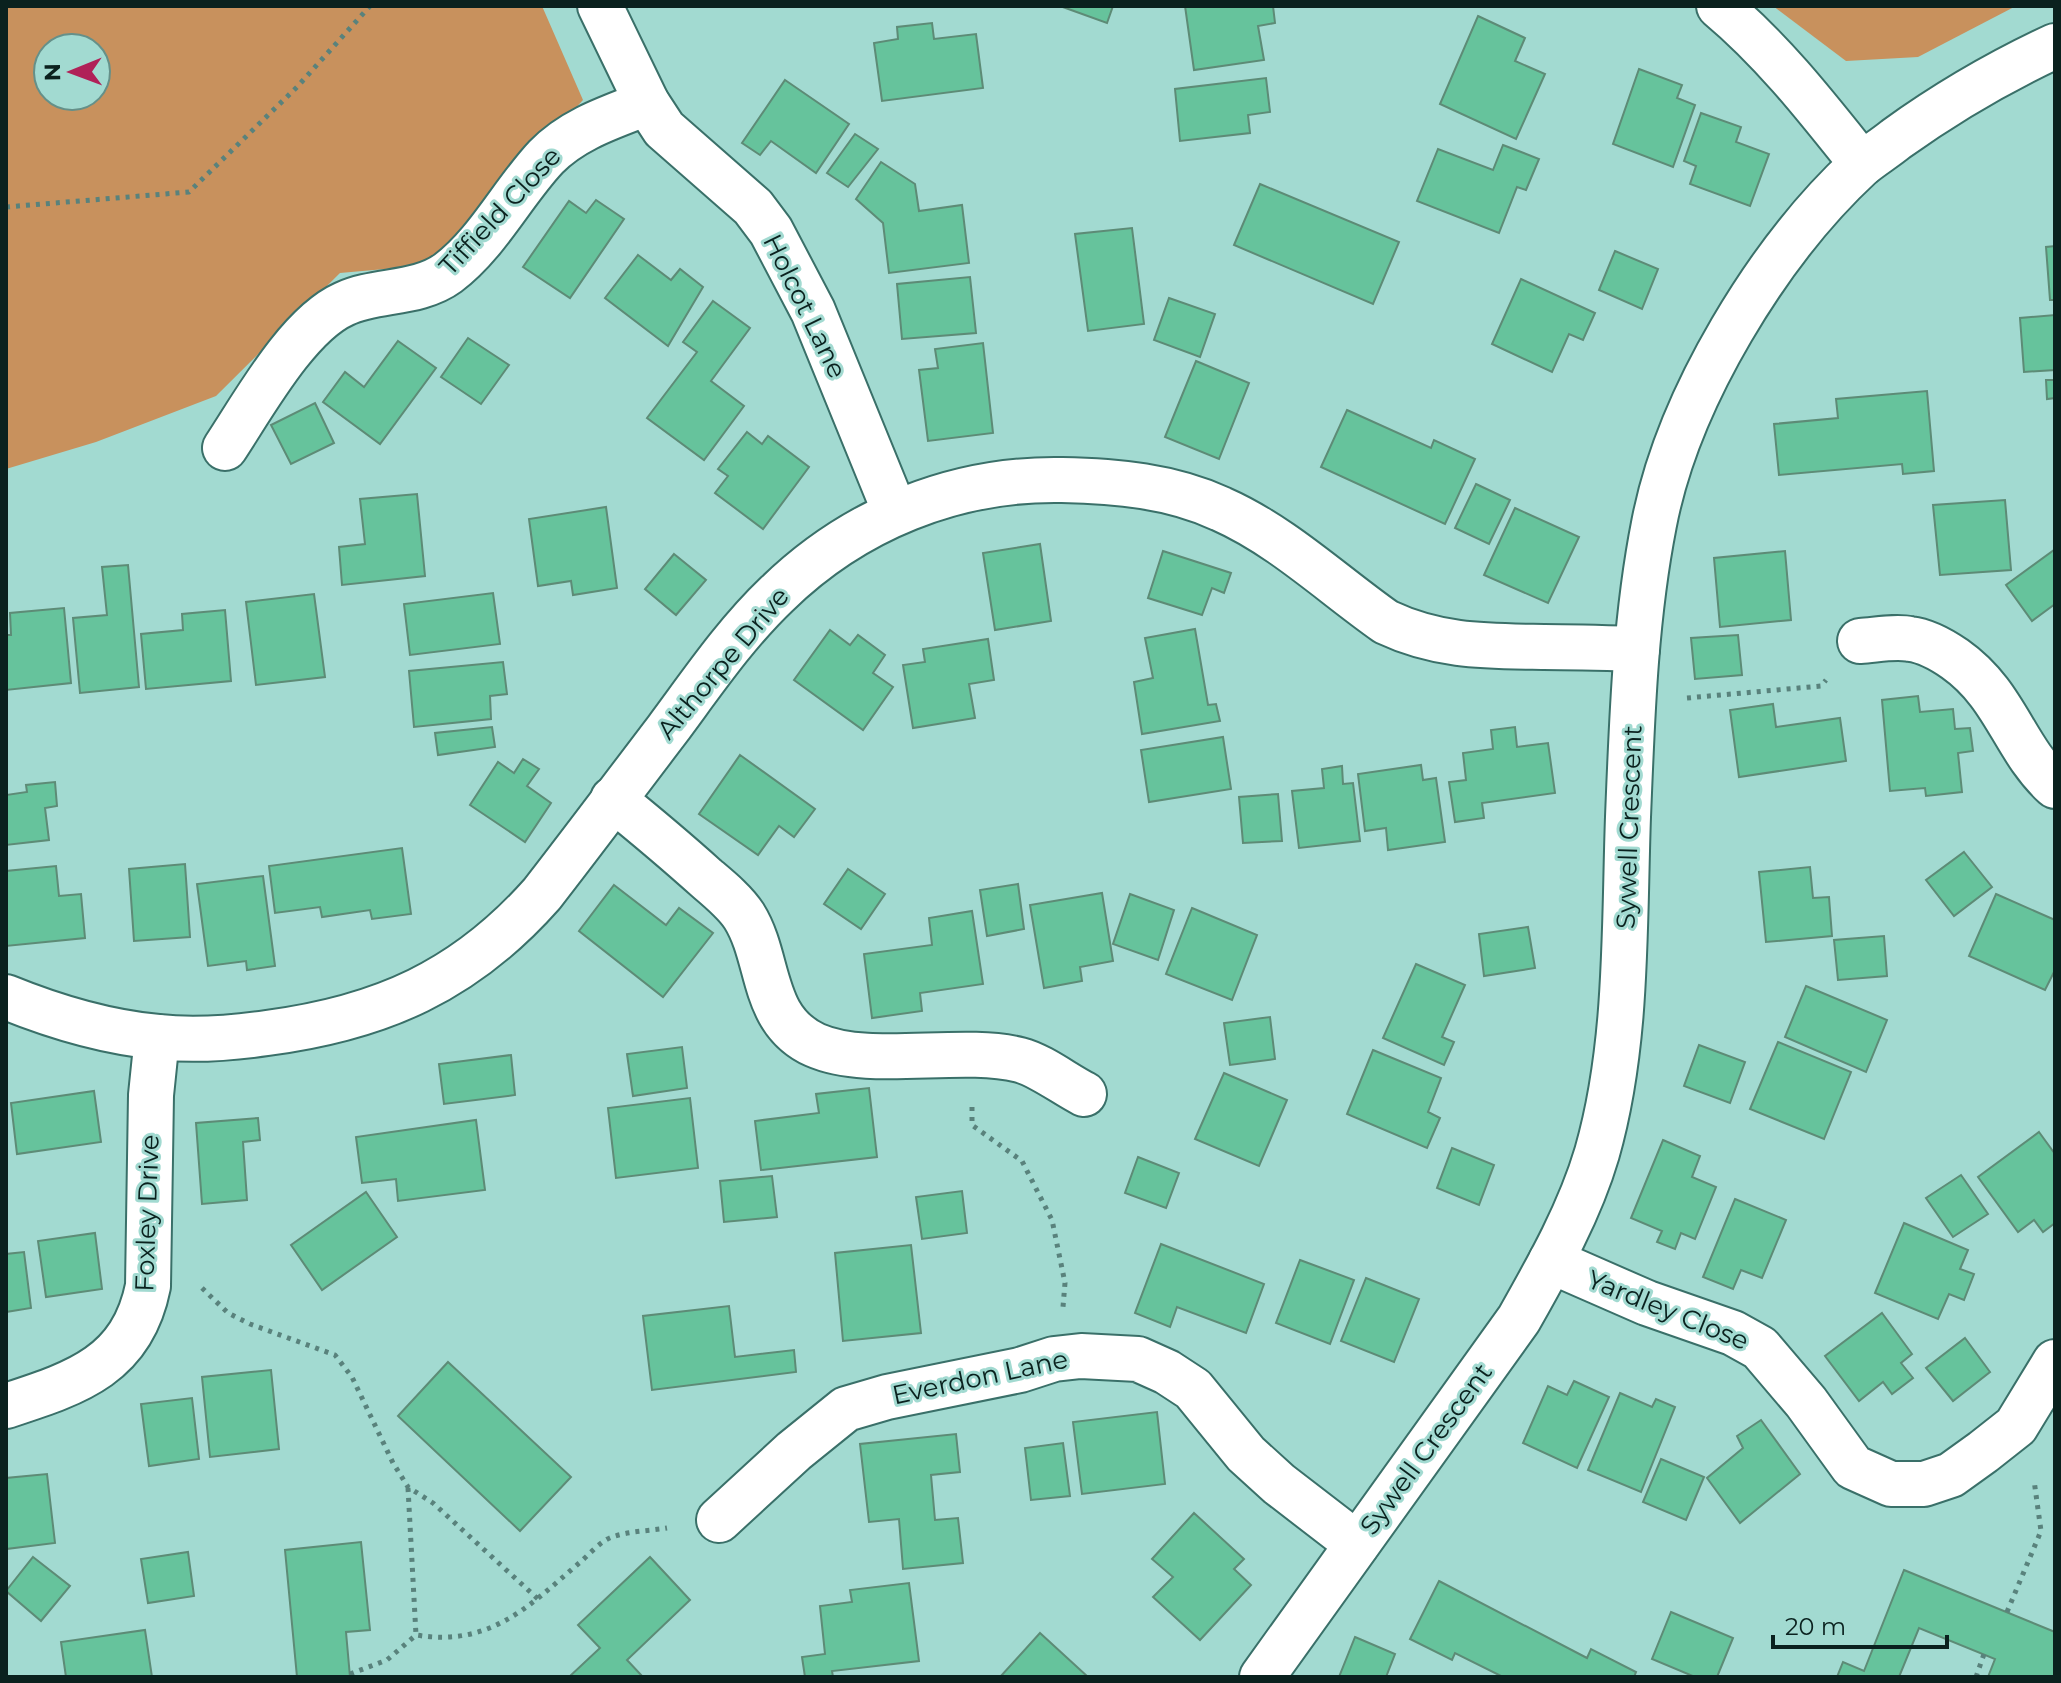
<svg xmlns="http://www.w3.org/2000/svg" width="2061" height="1683" font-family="Montserrat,sans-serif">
<rect width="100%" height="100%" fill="#a2dad1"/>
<g fill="#c8915d" fill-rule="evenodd">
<path d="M 6,6 L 542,6 L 583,100 L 430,265 L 340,273 L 216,396 L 96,442 L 6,469 ZM 48,48 L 96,48 L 96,96 L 48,96 Z"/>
<path d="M 1773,6 L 2016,6 L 1918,57 L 1846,61 Z"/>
</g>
<g fill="#66c39c" stroke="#5d8b76" stroke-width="2">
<path d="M 1060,6 L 1113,6 L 1107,23 Z"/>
<path d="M 1185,6 L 1273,6 L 1275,23 L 1258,26 L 1264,60 L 1194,70 Z"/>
<path d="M 1478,16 L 1525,38 L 1515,61 L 1545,74 L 1516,139 L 1440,104 Z"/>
<path d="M 932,23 L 934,39 L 976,34 L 983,88 L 882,101 L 874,43 L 898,39 L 897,27 Z"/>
<path d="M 1639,69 L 1682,85 L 1677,98 L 1695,105 L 1673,167 L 1613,144 Z"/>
<path d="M 1266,78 L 1270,112 L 1248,115 L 1250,133 L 1180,141 L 1175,89 Z"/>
<path d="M 785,80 L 849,124 L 816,173 L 771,141 L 760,155 L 742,143 Z"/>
<path d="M 1701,113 L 1741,127 L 1736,142 L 1769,154 L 1750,206 L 1690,184 L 1696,166 L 1684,161 Z"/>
<path d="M 855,134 L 878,149 L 848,187 L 827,173 Z"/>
<path d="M 1503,145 L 1539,159 L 1526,190 L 1517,187 L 1499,233 L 1417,201 L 1438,149 L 1493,170 Z"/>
<path d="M 881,162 L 915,184 L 919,211 L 962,205 L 969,263 L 889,273 L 883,223 L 856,199 Z"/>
<path d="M 1260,184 L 1399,242 L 1373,304 L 1234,245 Z"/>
<path d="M 596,200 L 624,219 L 570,298 L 523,267 L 569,201 L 586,213 Z"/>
<path d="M 1132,228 L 1144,324 L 1088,331 L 1075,234 Z"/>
<path d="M 2055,246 L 2055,300 L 2050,300 L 2046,247 Z"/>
<path d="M 1615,251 L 1658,269 L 1642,309 L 1599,290 Z"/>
<path d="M 638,255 L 671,280 L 680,269 L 703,287 L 668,346 L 605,298 Z"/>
<path d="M 970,277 L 976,333 L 902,339 L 897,284 Z"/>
<path d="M 1521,279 L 1595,313 L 1583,340 L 1569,334 L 1552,372 L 1492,344 Z"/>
<path d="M 1169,298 L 1215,314 L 1200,357 L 1154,340 Z"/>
<path d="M 713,301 L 750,328 L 711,381 L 744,406 L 704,460 L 647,418 L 697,352 L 683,342 Z"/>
<path d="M 2055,315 L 2055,370 L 2024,372 L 2020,318 Z"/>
<path d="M 468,338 L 509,365 L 481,404 L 441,377 Z"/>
<path d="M 398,341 L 436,368 L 380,444 L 323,402 L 345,372 L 364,387 Z"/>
<path d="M 983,343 L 993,433 L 928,441 L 919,370 L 938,368 L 935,349 Z"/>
<path d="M 1196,361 L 1249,383 L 1219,459 L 1165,437 Z"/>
<path d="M 2046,380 L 2055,380 L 2055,398 L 2047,399 Z"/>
<path d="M 1927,391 L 1934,471 L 1903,474 L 1902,464 L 1779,475 L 1774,424 L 1838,418 L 1836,399 Z"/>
<path d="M 315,403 L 334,443 L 291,464 L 271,425 Z"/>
<path d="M 1347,410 L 1431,448 L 1434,440 L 1475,459 L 1445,524 L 1321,467 Z"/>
<path d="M 747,432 L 762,444 L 768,436 L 809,467 L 763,529 L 715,493 L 728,476 L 718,469 Z"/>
<path d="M 1476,484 L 1510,500 L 1489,544 L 1455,528 Z"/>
<path d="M 417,494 L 425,576 L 342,585 L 339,547 L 365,544 L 360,499 Z"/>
<path d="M 2005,500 L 2011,570 L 1940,575 L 1933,505 Z"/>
<path d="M 606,507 L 617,588 L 573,595 L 571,581 L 538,586 L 529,519 Z"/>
<path d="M 1515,508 L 1579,537 L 1548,603 L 1484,575 Z"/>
<path d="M 1040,544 L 1051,621 L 995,630 L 983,553 Z"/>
<path d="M 2054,550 L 2055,604 L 2032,621 L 2006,585 Z"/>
<path d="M 1163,551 L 1231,573 L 1224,593 L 1212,588 L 1202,615 L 1148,598 Z"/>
<path d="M 1785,551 L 1791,620 L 1720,627 L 1714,558 Z"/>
<path d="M 674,554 L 706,580 L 676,615 L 645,589 Z"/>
<path d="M 128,565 L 139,687 L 80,693 L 73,618 L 107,615 L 102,567 Z"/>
<path d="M 493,593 L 500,644 L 410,655 L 404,604 Z"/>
<path d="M 314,594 L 325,677 L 256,685 L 246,602 Z"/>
<path d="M 64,608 L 71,683 L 6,690 L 6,635 L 11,635 L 10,613 Z"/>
<path d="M 225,610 L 231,681 L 146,689 L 141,634 L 183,630 L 182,614 Z"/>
<path d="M 1195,629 L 1208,705 L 1216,704 L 1220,721 L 1142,734 L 1134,682 L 1153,678 L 1145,638 Z"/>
<path d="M 830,630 L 850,645 L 858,635 L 885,655 L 873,673 L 893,687 L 863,730 L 794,680 Z"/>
<path d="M 1738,635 L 1742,675 L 1695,679 L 1691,638 Z"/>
<path d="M 988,639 L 994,680 L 969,684 L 975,718 L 913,728 L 903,665 L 925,662 L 923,649 Z"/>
<path d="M 503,662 L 507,694 L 490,696 L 491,719 L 414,727 L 409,671 Z"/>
<path d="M 1918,696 L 1920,712 L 1953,709 L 1955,729 L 1970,728 L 1973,751 L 1958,753 L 1962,792 L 1926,796 L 1925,788 L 1890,791 L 1882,700 Z"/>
<path d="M 1773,704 L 1776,727 L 1840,718 L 1846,761 L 1739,777 L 1730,710 Z"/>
<path d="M 492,727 L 495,747 L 438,755 L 435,733 Z"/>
<path d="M 1515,727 L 1517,747 L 1548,743 L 1555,793 L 1482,803 L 1484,818 L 1455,822 L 1449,782 L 1466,780 L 1463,753 L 1493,749 L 1491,730 Z"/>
<path d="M 1223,737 L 1231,789 L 1149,802 L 1141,750 Z"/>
<path d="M 740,755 L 815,809 L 794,837 L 779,826 L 758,855 L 699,814 Z"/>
<path d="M 523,759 L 539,769 L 527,786 L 551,803 L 525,842 L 470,805 L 498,762 L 514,773 Z"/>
<path d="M 1421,765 L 1423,780 L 1436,778 L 1445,842 L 1388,850 L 1386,828 L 1365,831 L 1358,774 Z"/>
<path d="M 1342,766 L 1343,784 L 1353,783 L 1360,841 L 1299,848 L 1292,791 L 1324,788 L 1322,769 Z"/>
<path d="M 55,782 L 57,806 L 45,808 L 49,840 L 6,845 L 6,795 L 27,792 L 26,785 Z"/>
<path d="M 1278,794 L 1282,841 L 1243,843 L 1239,797 Z"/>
<path d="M 402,848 L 411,914 L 372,919 L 370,910 L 322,917 L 320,907 L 275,913 L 269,866 Z"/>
<path d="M 1964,852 L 1992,887 L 1954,916 L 1926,880 Z"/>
<path d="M 185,864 L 190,937 L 134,941 L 129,869 Z"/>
<path d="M 56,866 L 59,896 L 81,894 L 85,938 L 6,946 L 6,871 Z"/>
<path d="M 1810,867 L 1813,898 L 1829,897 L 1832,936 L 1766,942 L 1759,872 Z"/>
<path d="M 848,869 L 885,894 L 861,929 L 824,904 Z"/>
<path d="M 263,876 L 275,966 L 247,970 L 246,961 L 208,966 L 197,884 Z"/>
<path d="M 1018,884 L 1024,929 L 987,936 L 980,890 Z"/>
<path d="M 614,885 L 666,925 L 679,908 L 713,933 L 663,997 L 579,931 Z"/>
<path d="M 1102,893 L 1113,961 L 1080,967 L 1082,981 L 1044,988 L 1030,905 Z"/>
<path d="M 1130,894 L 1174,910 L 1158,960 L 1113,944 Z"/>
<path d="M 1996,894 L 2055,920 L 2055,970 L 2045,990 L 1969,956 Z"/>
<path d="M 1192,908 L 1257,935 L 1232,1000 L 1166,974 Z"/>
<path d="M 972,911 L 983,984 L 920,993 L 922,1011 L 872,1018 L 864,954 L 932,945 L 929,918 Z"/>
<path d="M 1528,927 L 1535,968 L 1484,976 L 1479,934 Z"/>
<path d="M 1884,936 L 1887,976 L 1838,980 L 1834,940 Z"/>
<path d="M 1416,964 L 1465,985 L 1442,1037 L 1454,1042 L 1444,1065 L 1383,1038 Z"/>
<path d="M 1806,986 L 1887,1020 L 1866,1072 L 1785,1037 Z"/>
<path d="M 1270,1017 L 1275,1059 L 1230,1065 L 1224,1023 Z"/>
<path d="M 1778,1042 L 1851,1072 L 1824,1139 L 1750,1109 Z"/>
<path d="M 1699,1045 L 1745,1062 L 1730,1103 L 1684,1086 Z"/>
<path d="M 682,1047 L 687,1088 L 633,1096 L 627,1054 Z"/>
<path d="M 1373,1050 L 1441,1078 L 1428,1112 L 1440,1118 L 1427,1148 L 1347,1114 Z"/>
<path d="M 511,1055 L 515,1095 L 444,1104 L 439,1064 Z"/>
<path d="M 1224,1073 L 1287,1100 L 1259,1166 L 1195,1139 Z"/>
<path d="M 869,1088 L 877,1157 L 761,1170 L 755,1121 L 819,1113 L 816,1094 Z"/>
<path d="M 94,1091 L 101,1142 L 17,1154 L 11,1103 Z"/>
<path d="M 690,1098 L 698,1168 L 616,1178 L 608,1108 Z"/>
<path d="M 258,1118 L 260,1140 L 243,1142 L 247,1200 L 202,1204 L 196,1123 Z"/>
<path d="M 476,1120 L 485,1190 L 398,1201 L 396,1179 L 362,1183 L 356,1137 Z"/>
<path d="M 2039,1132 L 2055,1154 L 2055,1223 L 2043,1232 L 2034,1220 L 2018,1232 L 1978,1177 Z"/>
<path d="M 1663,1140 L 1700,1156 L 1692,1177 L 1716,1187 L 1695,1239 L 1681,1233 L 1675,1249 L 1657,1242 L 1662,1231 L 1631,1218 Z"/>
<path d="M 1452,1148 L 1494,1165 L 1479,1205 L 1437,1188 Z"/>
<path d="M 1138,1157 L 1179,1173 L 1166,1208 L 1125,1193 Z"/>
<path d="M 1961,1175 L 1988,1214 L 1953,1237 L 1926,1198 Z"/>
<path d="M 772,1176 L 777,1217 L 724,1222 L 720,1181 Z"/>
<path d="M 962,1191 L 967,1233 L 922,1239 L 916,1197 Z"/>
<path d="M 366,1192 L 397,1237 L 322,1290 L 291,1245 Z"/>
<path d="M 1735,1199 L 1786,1220 L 1762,1278 L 1741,1270 L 1733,1289 L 1703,1277 Z"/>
<path d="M 1904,1223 L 1968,1250 L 1960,1269 L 1974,1274 L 1964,1300 L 1949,1294 L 1938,1319 L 1875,1293 Z"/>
<path d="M 95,1233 L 102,1289 L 46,1297 L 38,1241 Z"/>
<path d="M 1161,1244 L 1264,1284 L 1246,1333 L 1177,1307 L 1170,1327 L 1135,1313 Z"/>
<path d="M 911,1245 L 921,1333 L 843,1341 L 835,1253 Z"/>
<path d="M 24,1252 L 31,1308 L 6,1312 L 6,1254 Z"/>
<path d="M 1300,1260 L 1354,1280 L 1330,1344 L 1276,1323 Z"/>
<path d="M 1366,1278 L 1419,1299 L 1394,1362 L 1341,1341 Z"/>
<path d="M 729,1306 L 735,1357 L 794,1350 L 796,1372 L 652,1390 L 643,1316 Z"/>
<path d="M 1882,1313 L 1912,1354 L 1901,1363 L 1913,1378 L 1892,1394 L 1883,1382 L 1859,1401 L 1825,1356 Z"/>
<path d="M 1965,1338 L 1990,1372 L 1953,1401 L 1926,1368 Z"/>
<path d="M 448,1362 L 571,1477 L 520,1531 L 398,1416 Z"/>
<path d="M 271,1370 L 279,1449 L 210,1457 L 202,1377 Z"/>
<path d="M 1574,1381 L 1609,1397 L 1577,1468 L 1523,1443 L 1548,1386 L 1567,1395 Z"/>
<path d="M 1620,1393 L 1652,1407 L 1656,1399 L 1675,1407 L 1641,1492 L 1588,1470 Z"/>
<path d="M 192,1398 L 199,1459 L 149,1466 L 141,1404 Z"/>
<path d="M 1157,1412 L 1165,1484 L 1082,1494 L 1073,1422 Z"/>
<path d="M 1761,1420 L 1800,1474 L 1740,1523 L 1707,1478 L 1743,1448 L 1737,1436 Z"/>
<path d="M 956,1434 L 960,1472 L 931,1475 L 935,1520 L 958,1518 L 963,1563 L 903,1569 L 899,1519 L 869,1522 L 860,1444 Z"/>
<path d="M 1063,1443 L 1070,1496 L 1031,1500 L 1025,1448 Z"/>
<path d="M 1661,1459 L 1704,1477 L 1686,1520 L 1643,1502 Z"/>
<path d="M 47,1474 L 55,1543 L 6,1549 L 6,1478 Z"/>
<path d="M 1194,1513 L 1244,1559 L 1234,1569 L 1251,1585 L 1200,1640 L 1153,1597 L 1173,1577 L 1152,1559 Z"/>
<path d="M 361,1542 L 370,1630 L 346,1632 L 350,1677 L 297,1677 L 285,1550 Z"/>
<path d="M 188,1552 L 194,1596 L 148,1603 L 141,1559 Z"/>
<path d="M 33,1557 L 70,1586 L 41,1621 L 6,1591 Z"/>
<path d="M 650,1557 L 690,1600 L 627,1660 L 643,1677 L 569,1677 L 600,1648 L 578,1625 Z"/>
<path d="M 1904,1570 L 2055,1632 L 2055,1677 L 1988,1677 L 1995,1659 L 1919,1628 L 1899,1677 L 1837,1677 L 1843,1662 L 1864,1671 Z"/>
<path d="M 1439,1581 L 1587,1658 L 1591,1649 L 1636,1672 L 1634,1677 L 1503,1677 L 1455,1653 L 1452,1660 L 1410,1639 Z"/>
<path d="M 909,1583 L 919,1661 L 832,1671 L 833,1677 L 805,1677 L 802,1657 L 825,1654 L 820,1606 L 852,1602 L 850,1590 Z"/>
<path d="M 1671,1612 L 1733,1638 L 1717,1677 L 1695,1677 L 1652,1659 Z"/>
<path d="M 145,1630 L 152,1677 L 66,1677 L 61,1642 Z"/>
<path d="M 1040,1633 L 1088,1677 L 1000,1677 Z"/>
<path d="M 1355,1637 L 1395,1654 L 1386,1677 L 1339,1677 Z"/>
</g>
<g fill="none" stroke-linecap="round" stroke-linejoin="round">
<g stroke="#3a7069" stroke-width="48">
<g id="minor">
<path d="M 600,6 L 647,103 L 664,129 L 753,207 L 771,231 L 813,311 L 895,512"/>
<path d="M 1719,6 C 1774,52 1818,109 1862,164"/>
<path d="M 225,448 C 253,406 297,325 344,304 C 376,289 418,295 448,273 C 487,244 513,192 546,157 C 573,129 611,117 647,103"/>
<path d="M 1860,641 C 1876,640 1895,636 1910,639 C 1927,641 1942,650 1955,659 C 2006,695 2013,747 2055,786"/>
<path d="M 613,799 C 645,825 676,851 706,878 C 719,889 735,902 744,916 C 771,959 760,1020 815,1045 C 869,1069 960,1045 1020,1060 C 1040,1065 1066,1085 1084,1094"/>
<path d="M 6,997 C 55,1017 106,1032 158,1037 C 194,1041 232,1038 267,1033 C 381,1018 465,981 542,894 C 584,840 625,785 667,730 C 702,683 735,634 777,594 C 854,519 955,478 1062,480 C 1116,481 1172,486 1221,509 C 1282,536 1332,584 1386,622 C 1439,647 1486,646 1544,647 C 1575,647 1606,648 1637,649"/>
<path d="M 1551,1261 L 1647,1303 L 1733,1333 L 1760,1348 L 1806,1402 L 1853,1467 L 1891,1484 L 1924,1484 L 1951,1475 L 1983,1452 L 2016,1426 L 2055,1362"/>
<path d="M 6,1406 C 76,1383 132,1366 148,1286 L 151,1095 L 157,1037"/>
<path d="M 719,1520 L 794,1451 L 846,1409 L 887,1397 L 1020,1370 L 1054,1359 L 1081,1356 L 1138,1359 L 1167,1372 L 1193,1389 L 1246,1454 L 1279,1484 L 1357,1544"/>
<path d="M 1262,1677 L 1519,1319 C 1549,1266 1580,1211 1597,1153 C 1628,1045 1624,928 1628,817 C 1632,719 1635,620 1654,524 C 1678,399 1768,251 1861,165 C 1872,156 1885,148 1896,139 C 1946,103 1999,72 2055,46"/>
</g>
</g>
<g stroke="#59827c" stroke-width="5" stroke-dasharray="4 6" stroke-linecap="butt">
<path d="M 6,207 L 189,192 L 297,87 L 370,6"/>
<path d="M 1687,698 L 1821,686 L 1826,680"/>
<path d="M 972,1107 L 972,1125 L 1022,1161 L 1052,1220 L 1065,1283 L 1063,1307"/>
<path d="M 202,1288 L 228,1313 L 250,1324 L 335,1355 L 352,1377 L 393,1463 L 408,1487 L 433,1503 L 538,1599"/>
<path d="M 408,1488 L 416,1635"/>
<path d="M 2007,1612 L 2041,1531 L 2034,1480"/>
<path d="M 350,1674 L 387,1660 L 416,1635 C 489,1647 527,1608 578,1564 C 588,1556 600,1541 612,1537 C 629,1531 649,1531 667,1528"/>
<path d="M 1976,1677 L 1984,1654"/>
</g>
<use href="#minor" stroke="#fff" stroke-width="44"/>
</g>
<g text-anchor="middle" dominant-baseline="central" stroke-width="6" stroke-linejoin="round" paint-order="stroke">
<g font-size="26" fill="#0a211e" stroke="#a2dad1">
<text transform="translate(500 211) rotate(-47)">Tiffield Close</text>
<text transform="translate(805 306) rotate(64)">Holcot Lane</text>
<text transform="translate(723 663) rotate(-50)">Althorpe Drive</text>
<text transform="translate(1629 827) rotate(-88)">Sywell Crescent</text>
<text transform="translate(147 1213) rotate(-88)">Foxley Drive</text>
<text transform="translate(1668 1310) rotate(22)">Yardley Close</text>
<text transform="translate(980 1377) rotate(-12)">Everdon Lane</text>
<text transform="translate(1426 1449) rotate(-54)">Sywell Crescent</text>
</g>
</g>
<rect width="2061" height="1683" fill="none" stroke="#0a211e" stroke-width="16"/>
<g transform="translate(72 72) rotate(269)"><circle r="38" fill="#a2dad1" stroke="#659089" stroke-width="2"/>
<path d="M0-6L14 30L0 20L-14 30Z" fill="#b02158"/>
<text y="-12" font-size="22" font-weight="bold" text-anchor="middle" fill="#0a211e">N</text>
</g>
<path d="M1773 1635v12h174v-12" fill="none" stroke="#0a211e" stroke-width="4"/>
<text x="1785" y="1635" font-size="24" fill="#0a211e" stroke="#a2dad1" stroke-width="6" paint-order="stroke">20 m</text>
</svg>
